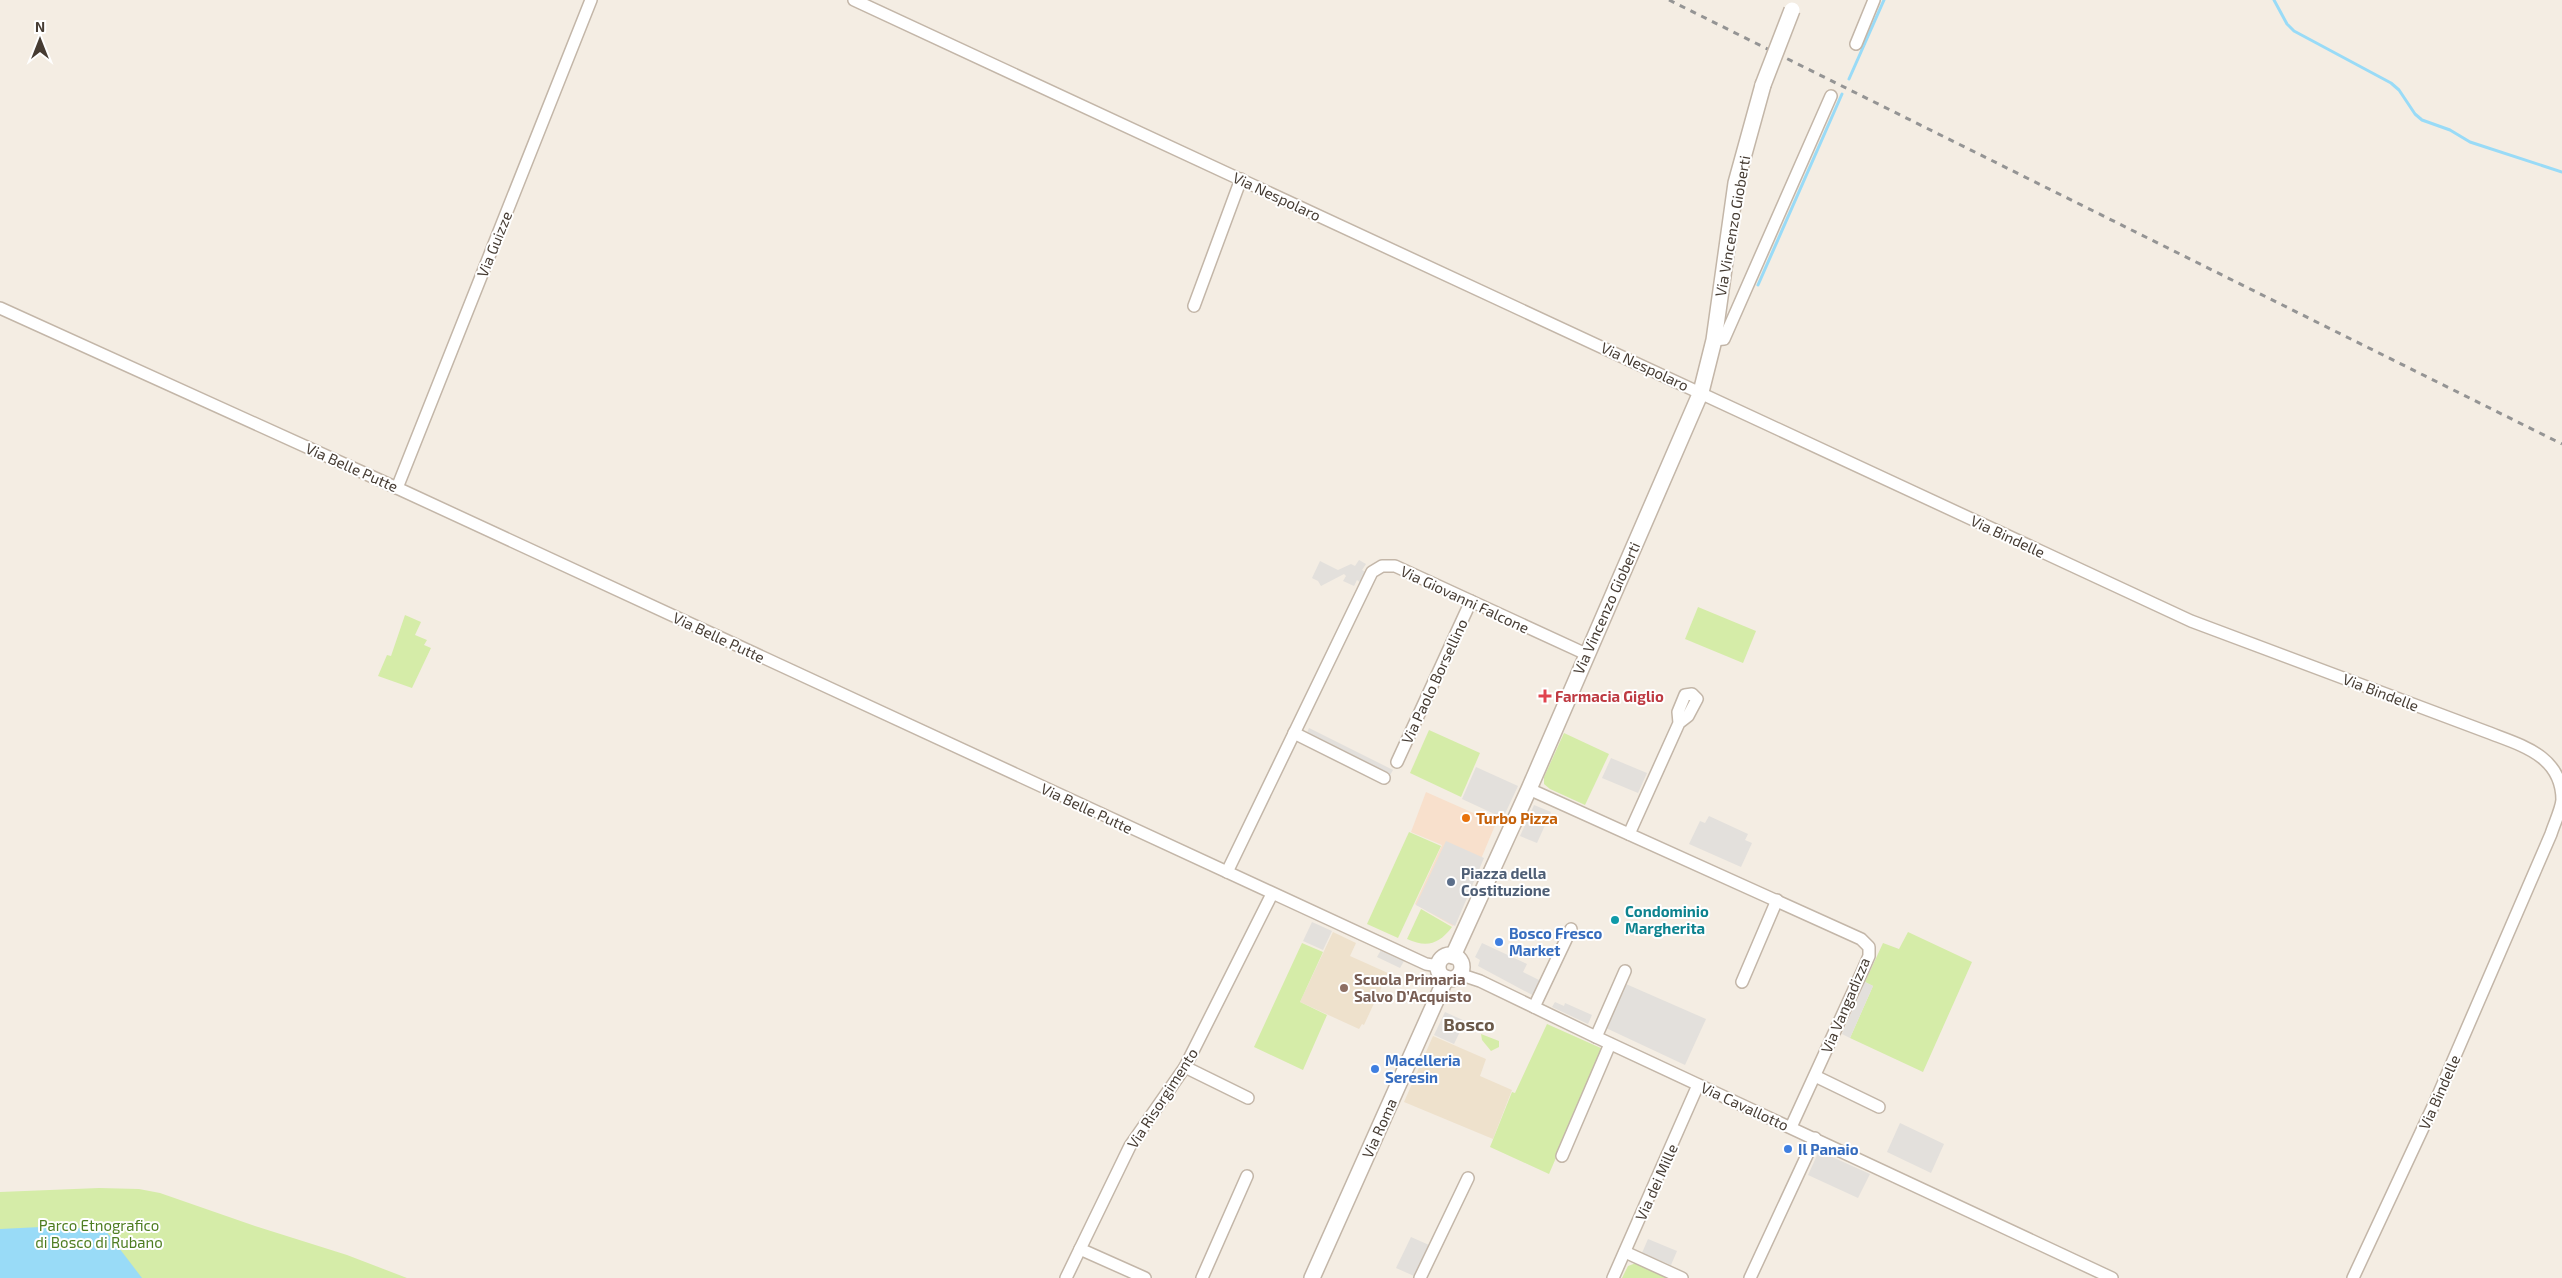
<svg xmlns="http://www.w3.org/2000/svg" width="2562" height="1278" font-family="'Exo 2',sans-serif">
<rect width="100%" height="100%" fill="#f4ede3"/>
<path fill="#f8e0cc" d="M 1426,792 L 1496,823 L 1453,926 L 1415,904 L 1442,845 L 1411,832 Z"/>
<g fill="#eee1cc">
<path d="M 1333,932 L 1356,943 L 1350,956 L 1388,973 L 1364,1025 L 1362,1024 L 1359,1029 L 1300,1002 Z"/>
<path d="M 1433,1036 L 1486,1059 L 1480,1076 L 1512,1090 L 1493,1139 L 1404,1102 Z"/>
</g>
<g fill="#d5eca8">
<path d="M 1698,607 L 1756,631 L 1743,663 L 1685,639 Z"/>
<path d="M 405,615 L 421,622 L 415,635 L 427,640 L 424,645 L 431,648 L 412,688 L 378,676 L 387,655 L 391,656 Z"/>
<path d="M 1429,730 L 1480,753 L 1461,797 L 1410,773 Z"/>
<path d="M 1564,733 L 1609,754 L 1585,805 L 1550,789 L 1544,784 L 1544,777 Z"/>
<path d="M 1409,832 L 1441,846 L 1398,938 L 1367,924 Z"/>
<path d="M 1421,909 L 1452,927 C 1439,944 1427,948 1407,939 Z"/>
<path d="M 1908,932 L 1972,962 L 1923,1072 L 1850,1038 L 1873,986 L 1865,982 L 1883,943 L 1899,949 Z"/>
<path d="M 1302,943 L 1323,952 L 1300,1002 L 1327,1015 L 1303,1070 L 1254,1047 Z"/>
<path d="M 1547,1024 L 1603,1049 L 1549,1174 L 1490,1147 L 1512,1092 L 1515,1093 Z"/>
<path d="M 1481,1034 L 1499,1041 L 1499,1047 L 1491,1051 L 1482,1040 Z"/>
<path d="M 99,1188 L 139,1189 L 160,1193 L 255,1226 L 347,1255 L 407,1278 L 0,1278 L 0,1192 Z"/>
<path d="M 1636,1263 L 1668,1278 L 1622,1278 L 1628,1266 Z"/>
</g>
<g fill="#e3e0dc">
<path d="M 1359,560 L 1366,564 L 1362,570 L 1365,572 L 1360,582 L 1357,580 L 1354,586 L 1343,581 L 1346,576 L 1344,574 L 1321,586 L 1318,581 L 1312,578 L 1320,561 L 1338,570 L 1351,564 L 1355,566 Z"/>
<path d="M 1309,728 L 1393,770 L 1389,777 L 1306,735 Z"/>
<path d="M 1611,758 L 1647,773 L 1638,793 L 1602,778 Z"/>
<path d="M 1476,767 L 1518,786 L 1503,818 L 1462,799 Z"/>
<path d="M 1534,805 L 1551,812 L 1537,843 L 1520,836 Z"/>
<path d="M 1709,816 L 1748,834 L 1745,840 L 1752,843 L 1741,867 L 1689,844 L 1700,821 L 1705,823 Z"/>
<path d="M 1446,841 L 1484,858 L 1455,926 L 1416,905 Z"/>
<path d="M 1312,922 L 1332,931 L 1323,950 L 1303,941 Z"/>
<path d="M 1482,943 L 1527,964 L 1523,972 L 1543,982 L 1536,997 L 1478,966 L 1480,960 L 1475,957 Z"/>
<path d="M 1381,950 L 1404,961 L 1400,968 L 1377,957 Z"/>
<path d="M 1865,982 L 1873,986 L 1850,1038 L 1842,1034 Z"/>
<path d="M 1626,984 L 1706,1019 L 1685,1065 L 1606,1028 Z"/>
<path d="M 1555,1002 L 1564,1006 L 1565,1003 L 1592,1015 L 1588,1024 L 1552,1007 Z"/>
<path d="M 1445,1012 L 1465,1021 L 1454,1044 L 1434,1035 Z"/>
<path d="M 1900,1123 L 1944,1144 L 1931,1173 L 1887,1152 Z"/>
<path d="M 1819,1151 L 1870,1174 L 1858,1198 L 1808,1175 Z"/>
<path d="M 1411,1237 L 1429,1245 L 1414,1276 L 1396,1268 Z"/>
<path d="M 1648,1239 L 1677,1251 L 1671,1265 L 1642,1253 Z"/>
</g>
<path fill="#99dbf7" d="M 61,1226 L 106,1231 L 142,1278 L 0,1278 L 0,1229 Z"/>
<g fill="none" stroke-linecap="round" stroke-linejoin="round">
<g stroke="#99dbf7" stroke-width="3">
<path d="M 2274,0 L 2287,24 L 2294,31 L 2391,83 L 2399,90 L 2415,114 L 2422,120 L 2450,130 L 2470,142 L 2562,172"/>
<path d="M 1849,79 L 1884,0"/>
<path d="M 1758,285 L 1842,94"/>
</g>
<g stroke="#c3b6a8" stroke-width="14">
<g id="minor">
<path d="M 854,0 L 2191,621 L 2487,732 C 2520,745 2562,755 2562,800 C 2561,810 2554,824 2551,834 L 2436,1100 L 2353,1278"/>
<path d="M 1856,44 L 1874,0"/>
<path d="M 1194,306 L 1241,179"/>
<path d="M 0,308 L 397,488 L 1426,964 L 1438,966"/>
<path d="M 1714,340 L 1724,339 L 1831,96"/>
<path d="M 397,488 L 591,0"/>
<path d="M 1294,733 L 1384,778"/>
<path d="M 1397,762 L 1471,601"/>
<path d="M 1529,789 L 1861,939 L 1869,947 L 1869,956 L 1862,972 L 1791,1127"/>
<path d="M 1629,834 L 1679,723 L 1688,716 L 1697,699 L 1692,694 L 1685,695 L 1678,712 L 1679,723"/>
<path d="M 1227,872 L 1372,572 L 1382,566 L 1395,566 L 1586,654"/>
<path d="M 1459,974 L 1480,981 L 1596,1037 L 2112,1278"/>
<path d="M 1742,982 L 1777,900"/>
<path d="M 1534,1007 L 1571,929"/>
<path d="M 1596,1037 L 1625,971"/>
<path d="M 1185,1067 L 1248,1098"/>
<path d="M 1815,1076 L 1879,1107"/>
<path d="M 1562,1156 L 1610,1044"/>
<path d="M 1625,1252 L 1682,1278"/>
<path d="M 1066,1278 L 1080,1249"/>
<path d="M 1145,1278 L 1080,1249 L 1130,1146 L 1185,1067 L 1272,894"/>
<path d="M 1202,1278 L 1247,1176"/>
<path d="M 1420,1278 L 1468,1178"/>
<path d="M 1613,1278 L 1698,1085"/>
<path d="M 1750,1278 L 1815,1138"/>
</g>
</g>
<g stroke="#c3b6a8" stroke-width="18">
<g id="tertiary">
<circle cx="1450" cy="967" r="12"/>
<path d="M 1453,956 L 1529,789 L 1701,392 L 1714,340 L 1736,183 L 1763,85"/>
<path d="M 1312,1278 L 1446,978"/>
</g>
</g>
<use href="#minor" stroke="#fff" stroke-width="11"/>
<use href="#tertiary" stroke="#fff" stroke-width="15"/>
<path stroke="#949494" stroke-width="3" stroke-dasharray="6 6" stroke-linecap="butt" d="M 1669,0 L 2562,444"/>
<g stroke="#c3b6a8" stroke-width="18" stroke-linecap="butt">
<path id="tertiary-bridge" d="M 1763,85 L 1792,10"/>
</g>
<use href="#tertiary-bridge" stroke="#fff" stroke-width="15"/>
</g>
<path fill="#e0444e" stroke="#fff" stroke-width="2" d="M1542.5 688.5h5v5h5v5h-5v5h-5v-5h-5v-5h5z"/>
<circle fill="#e8710a" stroke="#fff" stroke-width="2" cx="1466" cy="818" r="5"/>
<circle fill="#5c6f8a" stroke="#fff" stroke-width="2" cx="1451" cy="882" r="5"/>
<circle fill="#0f9aa8" stroke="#fff" stroke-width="2" cx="1615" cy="920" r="5"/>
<g fill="#3f7fe0" stroke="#fff" stroke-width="2">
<circle cx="1499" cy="942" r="5"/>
<circle cx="1375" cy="1069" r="5"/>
<circle cx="1788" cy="1149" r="5"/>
</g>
<circle fill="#8d6e63" stroke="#fff" stroke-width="2" cx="1344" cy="988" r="5"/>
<g text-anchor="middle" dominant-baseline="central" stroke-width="4" stroke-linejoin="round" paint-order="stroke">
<g font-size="15" fill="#463c33" stroke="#fff">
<text transform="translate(1277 196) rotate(25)">Via Nespolaro</text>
<text transform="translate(1732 226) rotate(-80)">Via Vincenzo Gioberti</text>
<text transform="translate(494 244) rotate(-68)">Via Guizze</text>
<text transform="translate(1645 366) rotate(25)">Via Nespolaro</text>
<text transform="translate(352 467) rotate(24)">Via Belle Putte</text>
<text transform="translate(2008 536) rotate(25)">Via Bindelle</text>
<text transform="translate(1465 599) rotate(25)">Via Giovanni Falcone</text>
<text transform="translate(1606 608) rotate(-66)">Via Vincenzo Gioberti</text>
<text transform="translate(719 637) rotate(25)">Via Belle Putte</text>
<text transform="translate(1434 681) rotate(-65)">Via Paolo Borsellino</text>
<text transform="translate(2381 692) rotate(21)">Via Bindelle</text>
<text transform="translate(1087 808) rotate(25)">Via Belle Putte</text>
<text transform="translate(1845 1005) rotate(-67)">Via Vangadizza</text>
<text transform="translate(2439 1092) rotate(-66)">Via Bindelle</text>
<text transform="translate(1162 1098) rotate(-57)">Via Risorgimento</text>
<text transform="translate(1745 1106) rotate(25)">Via Cavallotto</text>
<text transform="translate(1379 1128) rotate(-66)">Via Roma</text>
<text transform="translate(1656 1182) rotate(-66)">Via dei Mille</text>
</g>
<g font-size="15" font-weight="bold" fill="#be3a42" stroke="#fff" text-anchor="start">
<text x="1555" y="696">Farmacia Giglio</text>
</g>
<g font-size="15" font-weight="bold" fill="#c56008" stroke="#fff" text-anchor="start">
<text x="1476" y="818">Turbo Pizza</text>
</g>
<g font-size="15" font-weight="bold" fill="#4e5e75" stroke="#fff" text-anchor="start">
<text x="1461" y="873">Piazza della<tspan x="1461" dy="17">Costituzione</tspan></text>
</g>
<g font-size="15" font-weight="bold" fill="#0d838f" stroke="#fff" text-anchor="start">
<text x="1625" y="911">Condominio<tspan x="1625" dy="17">Margherita</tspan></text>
</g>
<g font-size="15" font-weight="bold" fill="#366cbe" stroke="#fff" text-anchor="start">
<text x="1509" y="933">Bosco Fresco<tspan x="1509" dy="17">Market</tspan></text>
<text x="1385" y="1060">Macelleria<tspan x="1385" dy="17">Seresin</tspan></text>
<text x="1798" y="1149">Il Panaio</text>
</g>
<g font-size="15" font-weight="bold" fill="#785e54" stroke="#fff" text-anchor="start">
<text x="1354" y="979">Scuola Primaria<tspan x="1354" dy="17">Salvo D’Acquisto</tspan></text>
</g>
<g font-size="15" fill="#4e7d21" stroke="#fff">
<text x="99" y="1225">Parco Etnografico<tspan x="99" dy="17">di Bosco di Rubano</tspan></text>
</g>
<g font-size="18" font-weight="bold" fill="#6a5949" stroke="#fff">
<text x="1469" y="1024">Bosco</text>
</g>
</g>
<g transform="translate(40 40)" stroke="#ffffff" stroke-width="4" paint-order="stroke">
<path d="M0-4L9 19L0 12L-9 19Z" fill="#463c33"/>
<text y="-8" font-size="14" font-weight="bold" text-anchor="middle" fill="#463c33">N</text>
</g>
</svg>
